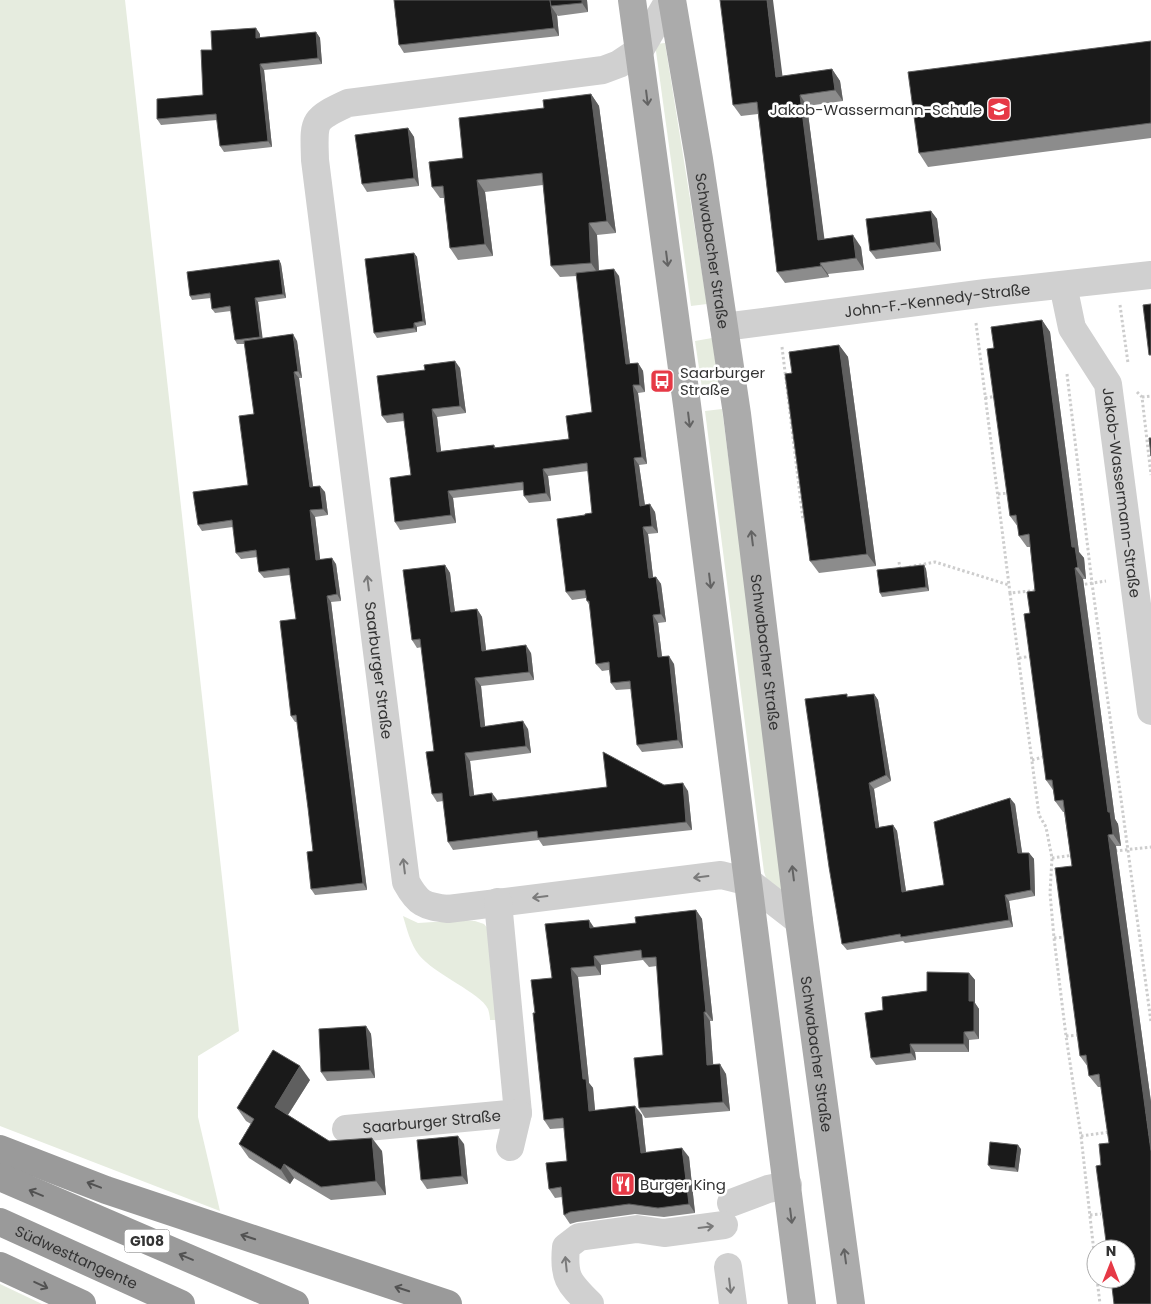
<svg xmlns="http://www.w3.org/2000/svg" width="1151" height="1304" font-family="Poppins,sans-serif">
<rect width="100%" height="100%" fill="#fff"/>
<g fill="#e6ecdf">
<path d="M 0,0 L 125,0 L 239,1031 L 198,1056 L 198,1117 L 220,1211 L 0,1126 Z"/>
<path d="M 665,43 L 707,304 L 691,306 L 655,44 Z"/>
<path d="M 712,338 L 720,393 L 703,395 L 695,341 Z"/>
<path d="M 722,409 L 785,894 L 766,878 L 764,872 L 705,411 Z"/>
<path d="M 403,916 L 418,923 L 465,920 L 475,921 L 484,924 L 489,930 L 499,1020 L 490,1020 C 490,1017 489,1012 488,1009 C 481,993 434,974 419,955 C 410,943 407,929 403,916 Z"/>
<path d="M 0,1284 L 42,1304 L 0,1304 Z"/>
</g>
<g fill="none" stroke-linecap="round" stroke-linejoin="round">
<g stroke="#cdcdcd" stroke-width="3" stroke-dasharray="2.5 2.5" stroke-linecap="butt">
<path d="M 1120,305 L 1128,363"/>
<path d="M 976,323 L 1010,593 L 1039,590"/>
<path d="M 782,347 L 803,520 L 808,520"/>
<path d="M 1067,374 L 1092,583 L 1151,1022"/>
<path d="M 1137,392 L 1142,397 L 1151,475"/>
<path d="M 1142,397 L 1151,396"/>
<path d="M 985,398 L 997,396"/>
<path d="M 998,494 L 1010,493"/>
<path d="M 899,562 L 900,568 L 902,567"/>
<path d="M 909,567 L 935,562 L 1009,585"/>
<path d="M 1080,585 L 1106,581"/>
<path d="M 1010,593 L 1039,815 L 1046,827 L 1052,858 L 1050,893 L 1054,938 L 1066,1036 L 1081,1136 L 1096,1270"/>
<path d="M 1019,658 L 1032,656"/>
<path d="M 1032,760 L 1043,757"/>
<path d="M 1115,851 L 1151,847"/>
<path d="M 1052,858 L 1074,855"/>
<path d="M 1054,938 L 1066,937"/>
<path d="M 1066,1036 L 1080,1035"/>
<path d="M 1081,1136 L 1110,1132"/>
<path d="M 1090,1215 L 1101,1214"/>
<path d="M 1097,1279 L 1100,1304"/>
</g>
<g stroke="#d0d0d0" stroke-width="28">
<path id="s1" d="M 669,0 L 640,50 L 619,64 L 603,70 L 348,103 C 311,120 314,121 315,160 L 406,882 C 418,904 424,906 448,909 L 721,875 L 749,882 L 799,921"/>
<path id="s2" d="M 1063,285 L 1072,328 L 1108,384 L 1151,711"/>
<path id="s3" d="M 724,327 L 986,293 L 1151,275"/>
<path id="s4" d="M 346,1129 L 518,1113 L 498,902"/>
<path d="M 510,1147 L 518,1113"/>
<path d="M 731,1203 L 768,1189 L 788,1185"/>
<path d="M 728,1267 L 733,1304"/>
<path d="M 590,1304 C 569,1283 563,1278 566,1247 L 579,1237 L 637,1229 L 664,1233 L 724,1225"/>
</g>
<g stroke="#ababab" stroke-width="28">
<path d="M 632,0 L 687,405 L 802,1304"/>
<path id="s5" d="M 672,0 L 699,159 L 737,414 L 799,921 L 851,1304"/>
</g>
<g stroke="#9a9a9a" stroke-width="28">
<path d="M 0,1149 L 106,1190 L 448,1304"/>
<path d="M 0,1177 L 295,1304"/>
<path id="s6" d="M 0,1222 L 181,1304"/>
<path d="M 0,1266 L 82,1304"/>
</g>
</g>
<g fill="#8c8c8c">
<path d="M 394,0 L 587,0 L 588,12 L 558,16 L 557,15 L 559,36 L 404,53 L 399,45 Z"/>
<path d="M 316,32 L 320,38 L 322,64 L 264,70 L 272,147 L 224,152 L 220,146 L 217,120 L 161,125 L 157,119 L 203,95 L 212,50 L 260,34 L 260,38 Z"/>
<path d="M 1151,41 L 1151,138 L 928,167 L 919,153 Z"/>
<path d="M 832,69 L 840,81 L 843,101 L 807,106 L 824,239 L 861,247 L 864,270 L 828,274 L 829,277 L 785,283 L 777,272 L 758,114 L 741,116 L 733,105 L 783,76 Z"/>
<path d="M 591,94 L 599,106 L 616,233 L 597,235 L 599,270 L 619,276 L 630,364 L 638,363 L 643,371 L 645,392 L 638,393 L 647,464 L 639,465 L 645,505 L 655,512 L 658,533 L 648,534 L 653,577 L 656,577 L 661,584 L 666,622 L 658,623 L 662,657 L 674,664 L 683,748 L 642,752 L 637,745 L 631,689 L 616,690 L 611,683 L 609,670 L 602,671 L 596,664 L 590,606 L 587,601 L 586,598 L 572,600 L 566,592 L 585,515 L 592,513 L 588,471 L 548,476 L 551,501 L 529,503 L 524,496 L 524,490 L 453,498 L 456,523 L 400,530 L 395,522 L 411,475 L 404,421 L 387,423 L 382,416 L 460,368 L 466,413 L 437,417 L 441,451 L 494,445 L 496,448 L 569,439 L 592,412 L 577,276 L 560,277 L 551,266 L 543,185 L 485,192 L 493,256 L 458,260 L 450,248 L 444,198 L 440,198 L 432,187 L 463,158 L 544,108 Z"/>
<path d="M 408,128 L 414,137 L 419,186 L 367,192 L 362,184 Z"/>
<path d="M 931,211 L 937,219 L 941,251 L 876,259 L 870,251 Z"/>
<path d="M 414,253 L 417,257 L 426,325 L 417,327 L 417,332 L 377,338 L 374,333 Z"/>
<path d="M 279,260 L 281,264 L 286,298 L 258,302 L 262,338 L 297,341 L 302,378 L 299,378 L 313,487 L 325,492 L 328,515 L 315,517 L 320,559 L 336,564 L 339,586 L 341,601 L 331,602 L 367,890 L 315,895 L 311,889 L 313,851 L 308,808 L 297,722 L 295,722 L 291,716 L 296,619 L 290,575 L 264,578 L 259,572 L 257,557 L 241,559 L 236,553 L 233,527 L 202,531 L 198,525 L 248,485 L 254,414 L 245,344 L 237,344 L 235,340 L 231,311 L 215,313 L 212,309 L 211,298 L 192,300 L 190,296 Z"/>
<path d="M 1042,320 L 1050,332 L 1079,552 L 1084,558 L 1086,579 L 1083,579 L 1115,819 L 1118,824 L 1121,846 L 1116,846 L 1151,1102 L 1101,1165 L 1109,1143 L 1101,1087 L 1098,1087 L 1089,1076 L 1088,1067 L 1080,1056 L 1072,866 L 1064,812 L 1063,812 L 1055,801 L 1053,790 L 1046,780 L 1030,613 L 1035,591 L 1030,547 L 1027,547 L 1019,536 L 1018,527 L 1010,516 L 994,348 Z"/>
<path d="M 839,345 L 848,357 L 876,566 L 819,573 L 810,561 L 792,373 Z"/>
<path d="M 445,565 L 450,573 L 455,612 L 477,609 L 482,617 L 486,650 L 531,653 L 534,680 L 481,686 L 485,726 L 528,729 L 531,753 L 470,761 L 474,795 L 497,800 L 664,785 L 688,791 L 692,830 L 543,846 L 539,840 L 453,850 L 448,842 L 443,801 L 437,802 L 432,794 L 434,751 L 422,647 L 417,648 L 412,640 Z"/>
<path d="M 924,565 L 926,569 L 929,591 L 882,597 L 880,593 Z"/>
<path d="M 874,694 L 878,700 L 891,781 L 874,789 L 879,827 L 893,825 L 897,831 L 906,891 L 944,885 L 1015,804 L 1022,853 L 1029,853 L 1034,859 L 1035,896 L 1009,901 L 1013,927 L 905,943 L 903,941 L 847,950 L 842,944 L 849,697 Z"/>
<path d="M 696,910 L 702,919 L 713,1021 L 710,1021 L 713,1065 L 726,1074 L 730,1111 L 645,1118 L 639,1108 L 663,1055 L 657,966 L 649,967 L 643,960 L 601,965 L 601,975 L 578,977 L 589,1083 L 593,1088 L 595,1111 L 642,1115 L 646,1152 L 689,1157 L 695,1213 L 664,1217 L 635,1214 L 577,1222 L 570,1224 L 564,1215 L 562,1197 L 555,1198 L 549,1189 L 567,1161 L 564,1128 L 550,1129 L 544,1120 L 552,978 L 594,928 L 636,923 Z"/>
<path d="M 969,973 L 975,980 L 975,1003 L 979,1009 L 979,1039 L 969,1040 L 969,1052 L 915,1052 L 916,1060 L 876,1065 L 871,1058 L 883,1010 Z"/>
<path d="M 366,1026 L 371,1034 L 375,1078 L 327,1081 L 321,1072 Z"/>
<path d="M 310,1080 L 288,1115 L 329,1141 L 382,1151 L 386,1195 L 331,1200 L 294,1178 L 290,1184 L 249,1158 L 239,1144 L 251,1124 L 246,1121 L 237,1108 Z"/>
<path d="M 464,1144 L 468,1184 L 427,1189 L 421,1180 Z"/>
<path d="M 1021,1149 L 1018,1172 L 991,1169 L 988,1165 Z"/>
</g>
<g fill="#5f5f5f">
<path d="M 582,0 L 587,0 L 588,12 L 582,3 Z"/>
<path d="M 767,0 L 773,0 L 784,88 L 776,77 Z"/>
<path d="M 551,6 L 557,15 L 559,36 L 554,28 Z"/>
<path d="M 256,28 L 260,34 L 260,44 L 256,38 Z"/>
<path d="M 316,32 L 320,38 L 322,64 L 318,58 Z"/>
<path d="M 260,64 L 264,70 L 272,147 L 268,141 Z"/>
<path d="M 832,69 L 840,81 L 843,101 L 835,90 Z"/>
<path d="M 591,94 L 599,106 L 616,233 L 607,221 Z"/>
<path d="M 800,95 L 807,106 L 826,251 L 818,240 Z"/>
<path d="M 408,128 L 414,137 L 419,186 L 414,178 Z"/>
<path d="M 477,180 L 485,192 L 493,256 L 485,244 Z"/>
<path d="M 931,211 L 937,219 L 941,251 L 935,242 Z"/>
<path d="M 589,223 L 597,235 L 599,275 L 591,263 Z"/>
<path d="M 853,235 L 861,247 L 864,270 L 856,258 Z"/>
<path d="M 414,253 L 417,257 L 426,325 L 423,321 Z"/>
<path d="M 279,260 L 281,264 L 286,298 L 283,294 Z"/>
<path d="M 820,263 L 828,274 L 829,277 L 821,266 Z"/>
<path d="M 614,269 L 619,276 L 631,372 L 626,364 Z"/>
<path d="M 255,298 L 258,302 L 263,341 L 260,337 Z"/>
<path d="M 1042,320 L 1050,332 L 1079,552 L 1084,558 L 1086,579 L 1078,567 L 1072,547 Z"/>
<path d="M 414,323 L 417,327 L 417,332 L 414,328 Z"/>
<path d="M 293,334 L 297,341 L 302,378 L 298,371 Z"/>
<path d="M 839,345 L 848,357 L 876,566 L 867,554 Z"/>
<path d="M 455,361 L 460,368 L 466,413 L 460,406 Z"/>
<path d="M 638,363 L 643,371 L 645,392 L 640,385 Z"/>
<path d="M 294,372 L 299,378 L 314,494 L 310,487 Z"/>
<path d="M 633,385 L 638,393 L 647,464 L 642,457 Z"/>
<path d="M 432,409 L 437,417 L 442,459 L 437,452 Z"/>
<path d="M 634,458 L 639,465 L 646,513 L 640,506 Z"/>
<path d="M 543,469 L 548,476 L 551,501 L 546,493 Z"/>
<path d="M 320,486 L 325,492 L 328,515 L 323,509 Z"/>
<path d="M 448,491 L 453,498 L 456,523 L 451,515 Z"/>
<path d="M 650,504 L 655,512 L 658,533 L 652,526 Z"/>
<path d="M 310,510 L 315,517 L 321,566 L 316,560 Z"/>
<path d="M 643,527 L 648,534 L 654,585 L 649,578 Z"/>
<path d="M 332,558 L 336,564 L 341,601 L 337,594 Z"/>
<path d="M 445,565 L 450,573 L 456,620 L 451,612 Z"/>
<path d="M 924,565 L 926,569 L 929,591 L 926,587 Z"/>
<path d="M 1075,568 L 1083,579 L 1115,819 L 1118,824 L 1121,846 L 1113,834 L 1108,812 Z"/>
<path d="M 656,577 L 661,584 L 666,622 L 661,614 Z"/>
<path d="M 327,596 L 331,602 L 367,890 L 363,883 Z"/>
<path d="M 477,609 L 482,617 L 487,658 L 482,651 Z"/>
<path d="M 653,615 L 658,623 L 663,665 L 658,657 Z"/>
<path d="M 526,645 L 531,653 L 534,680 L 529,672 Z"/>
<path d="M 669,656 L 674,664 L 683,748 L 678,740 Z"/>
<path d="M 475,678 L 481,686 L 486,735 L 481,727 Z"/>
<path d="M 874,694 L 878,700 L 891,781 L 886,775 Z"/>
<path d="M 523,721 L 528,729 L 531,753 L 526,746 Z"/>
<path d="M 465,753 L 470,761 L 475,803 L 470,796 Z"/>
<path d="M 683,783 L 688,791 L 692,830 L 686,822 Z"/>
<path d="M 869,783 L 874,789 L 880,834 L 876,828 Z"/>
<path d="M 492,793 L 498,801 L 493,801 Z"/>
<path d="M 1010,798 L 1015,804 L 1023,859 L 1018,853 Z"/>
<path d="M 893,825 L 897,831 L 907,898 L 902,892 Z"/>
<path d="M 1108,835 L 1116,846 L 1151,1102 L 1151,1151 Z"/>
<path d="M 1029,853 L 1034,859 L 1035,896 L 1031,890 Z"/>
<path d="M 1005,895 L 1009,901 L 1013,927 L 1009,920 Z"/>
<path d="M 696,910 L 702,919 L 713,1021 L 706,1012 Z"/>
<path d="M 589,920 L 595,929 L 590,928 Z"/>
<path d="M 594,956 L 601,965 L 601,975 L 595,966 Z"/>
<path d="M 571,968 L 578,977 L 589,1083 L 593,1088 L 596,1120 L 589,1111 L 583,1079 Z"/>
<path d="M 969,973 L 975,980 L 975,1003 L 979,1009 L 979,1039 L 974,1031 L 969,1001 Z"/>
<path d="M 704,1012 L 710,1021 L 714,1075 L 707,1065 Z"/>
<path d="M 366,1026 L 371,1034 L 375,1078 L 370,1070 Z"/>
<path d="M 964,1032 L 969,1040 L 969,1052 L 964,1044 Z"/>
<path d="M 910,1044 L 915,1052 L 916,1060 L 911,1053 Z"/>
<path d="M 720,1064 L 726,1074 L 730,1111 L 723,1102 Z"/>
<path d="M 300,1066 L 310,1080 L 284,1121 L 275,1107 Z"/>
<path d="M 635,1106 L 642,1115 L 647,1162 L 641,1153 Z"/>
<path d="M 458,1136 L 464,1144 L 468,1184 L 462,1176 Z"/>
<path d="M 372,1138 L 382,1151 L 386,1195 L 376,1181 Z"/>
<path d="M 1018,1145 L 1021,1149 L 1018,1172 L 1015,1168 Z"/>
<path d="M 682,1148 L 689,1157 L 695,1213 L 689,1204 Z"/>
<path d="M 284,1164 L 294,1178 L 290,1184 L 281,1170 Z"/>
</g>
<g fill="#1a1a1a" stroke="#5f5f5f">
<path d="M 394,0 L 550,0 L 554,28 L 399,45 Z"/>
<path d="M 550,0 L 582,0 L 582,3 L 551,6 Z"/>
<path d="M 720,0 L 767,0 L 776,77 L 832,69 L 835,90 L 800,95 L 818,240 L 853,235 L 856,258 L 820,263 L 821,266 L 777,272 L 757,102 L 733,105 Z"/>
<path d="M 256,28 L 256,38 L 316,32 L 318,58 L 260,64 L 268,141 L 220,146 L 216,114 L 157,119 L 157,99 L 203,95 L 201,50 L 212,50 L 211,31 Z"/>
<path d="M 1151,41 L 1151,123 L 919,153 L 908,72 Z"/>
<path d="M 591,94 L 607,221 L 589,223 L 591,263 L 551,266 L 542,173 L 477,180 L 485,244 L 450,248 L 443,186 L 432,187 L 429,162 L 463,158 L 459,118 L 544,108 L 543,100 Z"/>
<path d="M 408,128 L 414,178 L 362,184 L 355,135 Z"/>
<path d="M 931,211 L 935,242 L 870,251 L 866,219 Z"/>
<path d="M 414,253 L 423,321 L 414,323 L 414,328 L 374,333 L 365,259 Z"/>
<path d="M 279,260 L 283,294 L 255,298 L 260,337 L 235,340 L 230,306 L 212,309 L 210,293 L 190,296 L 187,272 Z"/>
<path d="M 614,269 L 626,364 L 638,363 L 640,385 L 633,385 L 642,457 L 634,458 L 640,506 L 650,504 L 652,526 L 643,527 L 649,578 L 656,577 L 661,614 L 653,615 L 658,657 L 669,656 L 678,740 L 637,745 L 630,681 L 611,683 L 609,662 L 596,664 L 589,601 L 587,601 L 585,590 L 566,592 L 557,519 L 585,515 L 585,514 L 592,513 L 587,463 L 543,469 L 546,493 L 524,496 L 523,482 L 448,491 L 451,515 L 395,522 L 390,478 L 411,475 L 403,413 L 382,416 L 377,376 L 425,370 L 424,365 L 455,361 L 460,406 L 432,409 L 437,452 L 494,445 L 494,448 L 569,439 L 566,416 L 592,412 L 576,273 Z"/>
<path d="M 1151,304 L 1151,355 L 1149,355 L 1143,305 Z"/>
<path d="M 1042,320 L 1072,547 L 1075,547 L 1078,567 L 1075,568 L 1108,812 L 1110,812 L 1113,834 L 1108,835 L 1151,1151 L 1151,1304 L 1114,1304 L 1111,1279 L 1126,1279 L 1126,1249 L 1107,1249 L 1096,1166 L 1101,1165 L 1099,1144 L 1109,1143 L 1099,1074 L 1089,1076 L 1086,1055 L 1080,1056 L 1055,868 L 1072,866 L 1063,800 L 1055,801 L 1052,780 L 1046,780 L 1024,614 L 1030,613 L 1027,592 L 1035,591 L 1029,534 L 1019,536 L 1016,515 L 1010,516 L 987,349 L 994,348 L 991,327 Z"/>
<path d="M 293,334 L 298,371 L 294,372 L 310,487 L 320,486 L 323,509 L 310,510 L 316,560 L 332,558 L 335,580 L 337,594 L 327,596 L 363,883 L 311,889 L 307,852 L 313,851 L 308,808 L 296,715 L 291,716 L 280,621 L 296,619 L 289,568 L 259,572 L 256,550 L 236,553 L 232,520 L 198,525 L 193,492 L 248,485 L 239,416 L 254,414 L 244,341 Z"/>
<path d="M 839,345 L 867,554 L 810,561 L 785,374 L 792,373 L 789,352 Z"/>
<path d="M 1149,438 L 1151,438 L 1151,456 Z"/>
<path d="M 445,565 L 451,612 L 477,609 L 482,651 L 526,645 L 529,672 L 475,678 L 481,727 L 523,721 L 526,746 L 465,753 L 470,796 L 492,793 L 493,801 L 607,787 L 603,752 L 664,785 L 683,783 L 686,822 L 538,838 L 537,831 L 448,842 L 442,793 L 432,794 L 426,752 L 434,751 L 420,639 L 412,640 L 403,570 Z"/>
<path d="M 924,565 L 926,587 L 880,593 L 877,570 Z"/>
<path d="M 847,694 L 847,697 L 874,694 L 886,775 L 869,783 L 876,828 L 893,825 L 902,892 L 944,885 L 934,822 L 1010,798 L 1018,853 L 1029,853 L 1031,890 L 1005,895 L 1009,920 L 901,937 L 900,934 L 842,944 L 829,867 L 805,699 Z"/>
<path d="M 696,910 L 706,1012 L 704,1012 L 707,1065 L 720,1064 L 723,1102 L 639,1108 L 634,1058 L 663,1055 L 656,957 L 642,958 L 641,950 L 594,956 L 595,966 L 571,968 L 583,1079 L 586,1079 L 589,1111 L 635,1106 L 641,1153 L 682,1148 L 689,1204 L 658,1208 L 629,1204 L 570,1212 L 564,1215 L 561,1187 L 549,1189 L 546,1163 L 567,1161 L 563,1118 L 544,1120 L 533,1013 L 535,1013 L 531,980 L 552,978 L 545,924 L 589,920 L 590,928 L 636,923 L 635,917 Z"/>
<path d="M 927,972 L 969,973 L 969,1001 L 974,1001 L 974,1031 L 964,1032 L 964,1044 L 910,1044 L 911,1053 L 871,1058 L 865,1013 L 883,1010 L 882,997 L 927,991 Z"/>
<path d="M 366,1026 L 370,1070 L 321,1072 L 319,1029 Z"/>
<path d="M 273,1050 L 300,1066 L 275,1107 L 329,1141 L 372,1138 L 376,1181 L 321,1187 L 284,1164 L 281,1170 L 239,1144 L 254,1119 L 237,1108 Z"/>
<path d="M 458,1136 L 462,1176 L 421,1180 L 417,1140 Z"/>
<path d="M 990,1142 L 1018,1145 L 1015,1168 L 988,1165 Z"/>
</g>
<defs><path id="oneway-shaft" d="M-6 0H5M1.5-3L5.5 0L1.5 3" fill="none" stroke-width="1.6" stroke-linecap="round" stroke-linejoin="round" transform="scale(1.25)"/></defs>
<g stroke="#636363">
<use href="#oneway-shaft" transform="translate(647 98) rotate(83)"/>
<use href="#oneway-shaft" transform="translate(667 259) rotate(83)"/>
<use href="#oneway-shaft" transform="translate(689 420) rotate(83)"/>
<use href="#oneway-shaft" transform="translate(752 538) rotate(-97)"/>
<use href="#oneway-shaft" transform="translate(710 581) rotate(83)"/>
<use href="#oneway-shaft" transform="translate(793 873) rotate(-97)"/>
<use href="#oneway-shaft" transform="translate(791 1216) rotate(83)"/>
<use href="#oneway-shaft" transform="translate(845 1256) rotate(-98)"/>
</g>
<g stroke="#7a7a7a">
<use href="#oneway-shaft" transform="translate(368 583) rotate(-97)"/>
<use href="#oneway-shaft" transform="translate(404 866) rotate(-97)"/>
<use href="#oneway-shaft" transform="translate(701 877) rotate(173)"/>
<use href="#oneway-shaft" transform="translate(540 897) rotate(173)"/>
<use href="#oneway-shaft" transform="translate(706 1227) rotate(-7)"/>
<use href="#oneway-shaft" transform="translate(566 1264) rotate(-96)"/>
<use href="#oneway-shaft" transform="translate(730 1286) rotate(83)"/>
</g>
<g stroke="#525252">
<use href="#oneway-shaft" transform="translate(94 1185) rotate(-159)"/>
<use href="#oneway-shaft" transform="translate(36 1193) rotate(-157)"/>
<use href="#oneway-shaft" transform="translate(248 1237) rotate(-162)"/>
<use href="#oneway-shaft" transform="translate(186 1257) rotate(-157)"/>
<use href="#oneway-shaft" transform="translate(41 1285) rotate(25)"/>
<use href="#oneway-shaft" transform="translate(402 1289) rotate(-162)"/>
</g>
<defs>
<g id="school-square" transform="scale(1.25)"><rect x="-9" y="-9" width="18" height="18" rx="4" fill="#e63946" stroke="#fff"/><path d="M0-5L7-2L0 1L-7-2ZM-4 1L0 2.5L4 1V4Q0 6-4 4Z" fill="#fff"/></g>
<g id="bus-square" transform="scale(1.25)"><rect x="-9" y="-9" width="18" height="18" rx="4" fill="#e63946" stroke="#fff"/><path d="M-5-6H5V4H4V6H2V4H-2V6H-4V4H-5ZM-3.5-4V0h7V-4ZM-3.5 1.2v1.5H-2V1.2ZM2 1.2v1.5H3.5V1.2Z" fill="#fff"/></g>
<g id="restaurant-square" transform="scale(1.25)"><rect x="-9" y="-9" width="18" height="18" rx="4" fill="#e63946" stroke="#fff"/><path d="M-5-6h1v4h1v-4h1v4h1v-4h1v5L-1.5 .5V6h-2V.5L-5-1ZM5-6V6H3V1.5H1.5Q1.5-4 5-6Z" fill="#fff"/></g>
</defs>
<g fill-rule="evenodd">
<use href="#school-square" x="999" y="109"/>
<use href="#bus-square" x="662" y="381"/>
<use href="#restaurant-square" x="623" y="1184"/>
</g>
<g text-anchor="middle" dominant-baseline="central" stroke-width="5" stroke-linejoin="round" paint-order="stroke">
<rect fill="#fff" stroke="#707070" stroke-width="1" x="124.5" y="1229.5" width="45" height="23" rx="4"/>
<g font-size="14" font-weight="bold" fill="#333">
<text x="147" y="1241">G108</text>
</g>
<g font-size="15" fill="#333" stroke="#fff" text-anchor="start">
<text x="982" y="109" text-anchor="end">Jakob-Wassermann-Schule</text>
<text x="680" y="372">Saarburger<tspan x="680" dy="17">Straße</tspan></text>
<text x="640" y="1184">Burger King</text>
</g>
<g font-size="15" fill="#333" stroke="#fff">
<text stroke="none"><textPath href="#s5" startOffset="254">Schwabacher Straße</textPath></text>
<text stroke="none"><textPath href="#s3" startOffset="215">John-F.-Kennedy-Straße</textPath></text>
<text stroke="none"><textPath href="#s2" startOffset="220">Jakob-Wassermann-Straße</textPath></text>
<text stroke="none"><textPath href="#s5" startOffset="659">Schwabacher Straße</textPath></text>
<text stroke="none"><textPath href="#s1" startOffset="946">Saarburger Straße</textPath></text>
<text stroke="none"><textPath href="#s5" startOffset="1064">Schwabacher Straße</textPath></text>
<text stroke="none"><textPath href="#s4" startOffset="86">Saarburger Straße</textPath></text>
<text stroke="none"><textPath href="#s6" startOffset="84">Südwesttangente</textPath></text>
</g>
</g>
<g transform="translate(1111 1264)"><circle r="24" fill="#ffffff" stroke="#adadad"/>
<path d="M0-4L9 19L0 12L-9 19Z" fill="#e63946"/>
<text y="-8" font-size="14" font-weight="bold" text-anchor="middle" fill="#333333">N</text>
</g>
</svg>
